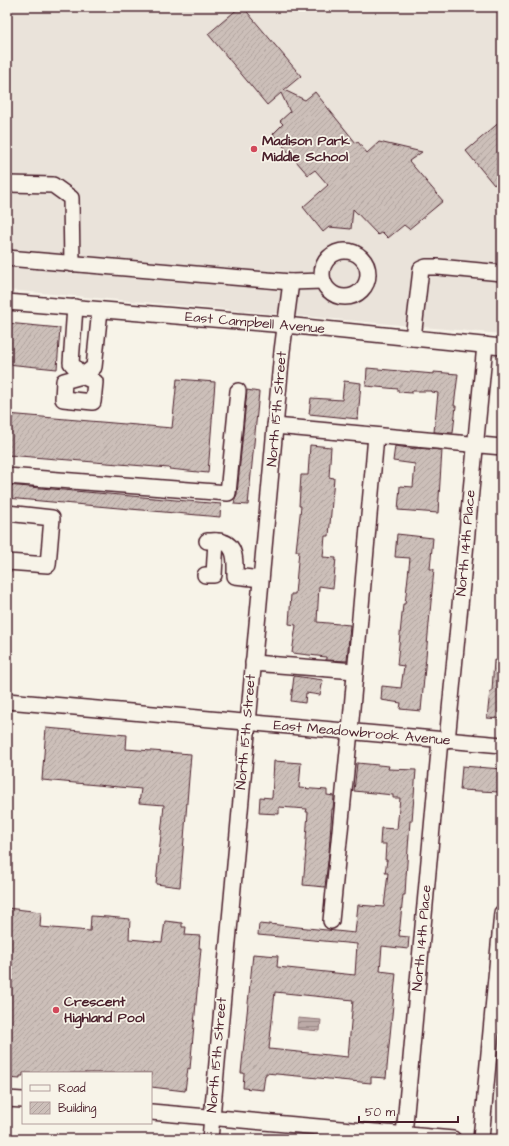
<svg xmlns="http://www.w3.org/2000/svg" width="509" height="1146" font-family="'Architects Daughter',sans-serif">
<defs>
<pattern id="water-rules" width="6" height="5" patternUnits="userSpaceOnUse"><rect width="6" height="5" fill="#bcaaa7"/><path d="M0 2.5h6" fill="none" stroke="#9b8a88"/></pattern>
<pattern id="building-hatch" width="6" height="6" patternUnits="userSpaceOnUse"><rect width="6" height="6" fill="#ccbfb9"/><path d="M-1 1l2-2M0 6l6-6M5 7l2-2" fill="none" stroke="#b1a49f"/></pattern>
</defs>
<rect width="100%" height="100%" fill="#f7f3e8"/>
<filter id="ink" filterUnits="userSpaceOnUse"><feTurbulence type="fractalNoise" baseFrequency=".025" numOctaves="2"/><feDisplacementMap in="SourceGraphic" scale="8" xChannelSelector="R" yChannelSelector="G"/><feConvolveMatrix kernelMatrix="1 2 1 2 8 2 1 2 1" color-interpolation-filters="sRGB"/></filter>
<g filter="url(#ink)">
<path fill="#eae3da" d="M 7,7 L 502,7 L 502,334 L 7,290 Z"/>
<path fill="url(#water-rules)" stroke="#8e7275" d="M 298,1018 L 321,1020 L 320,1031 L 297,1029 Z"/>
<g fill="url(#building-hatch)" stroke="#4a1f2b" fill-rule="evenodd">
<path d="M 240,7 L 243,7 L 301,76 L 284,90 L 305,100 L 315,92 L 356,143 L 358,142 L 367,153 L 379,142 L 422,152 L 409,161 L 443,201 L 409,229 L 404,225 L 388,238 L 382,232 L 378,235 L 353,209 L 351,229 L 329,227 L 323,232 L 303,207 L 328,185 L 315,170 L 308,175 L 273,134 L 283,124 L 280,121 L 290,112 L 281,93 L 267,105 L 208,34 Z"/>
<path d="M 502,120 L 502,179 L 494,185 L 466,151 Z"/>
<path d="M 7,323 L 60,328 L 57,369 L 7,364 Z"/>
<path d="M 367,368 L 434,374 L 434,372 L 458,374 L 454,406 L 456,406 L 453,433 L 434,432 L 438,393 L 432,392 L 432,391 L 412,391 L 412,393 L 398,392 L 398,389 L 366,386 Z"/>
<path d="M 177,379 L 215,382 L 208,473 L 169,469 L 169,468 L 7,455 L 7,414 L 172,428 Z"/>
<path d="M 344,381 L 361,383 L 358,419 L 309,414 L 311,398 L 342,400 Z"/>
<path d="M 247,390 L 259,392 L 248,505 L 234,504 L 235,499 L 237,494 Z"/>
<path d="M 310,445 L 331,447 L 329,477 L 334,478 L 329,536 L 325,536 L 323,557 L 336,558 L 333,588 L 319,586 L 317,622 L 350,625 L 347,661 L 326,660 L 326,657 L 292,653 L 296,625 L 289,624 L 291,594 L 295,594 L 299,551 L 296,551 L 301,506 L 299,506 L 301,475 L 308,475 Z"/>
<path d="M 395,446 L 416,449 L 416,448 L 442,450 L 438,513 L 398,510 L 400,486 L 413,487 L 415,464 L 393,461 Z"/>
<path d="M 7,485 L 221,504 L 220,517 L 7,498 Z"/>
<path d="M 397,534 L 433,538 L 430,569 L 434,569 L 421,711 L 400,709 L 401,703 L 381,700 L 382,686 L 401,688 L 404,666 L 397,665 L 403,604 L 405,604 L 410,558 L 395,557 Z"/>
<path d="M 494,660 L 502,661 L 502,719 L 487,718 L 490,691 L 492,691 Z"/>
<path d="M 294,676 L 323,680 L 320,695 L 306,693 L 305,703 L 291,701 Z"/>
<path d="M 46,728 L 127,735 L 126,749 L 191,754 L 180,887 L 156,884 L 164,805 L 139,803 L 141,789 L 42,780 Z"/>
<path d="M 274,761 L 301,763 L 299,788 L 327,790 L 327,795 L 334,796 L 333,809 L 332,809 L 329,852 L 325,887 L 303,885 L 306,852 L 305,852 L 308,812 L 306,812 L 307,809 L 279,807 L 279,814 L 259,813 L 260,797 L 272,798 Z"/>
<path d="M 357,763 L 389,766 L 388,769 L 416,770 L 412,821 L 410,821 L 406,877 L 405,895 L 403,895 L 399,936 L 409,937 L 408,949 L 382,946 L 380,971 L 396,973 L 386,1078 L 371,1077 L 371,1083 L 266,1073 L 266,1075 L 265,1075 L 263,1090 L 243,1088 L 244,1073 L 241,1073 L 253,954 L 278,956 L 277,967 L 355,975 L 357,944 L 258,935 L 259,924 L 269,925 L 269,924 L 355,933 L 358,905 L 384,907 L 388,873 L 385,873 L 387,860 L 385,860 L 386,844 L 380,844 L 381,828 L 397,829 L 400,798 L 393,798 L 393,795 L 354,791 ZM 275,992 L 353,1000 L 348,1057 L 269,1049 Z"/>
<path d="M 462,766 L 502,769 L 499,792 L 460,790 Z"/>
<path d="M 7,908 L 41,912 L 40,927 L 90,931 L 91,916 L 108,917 L 130,919 L 129,939 L 162,942 L 165,921 L 182,923 L 182,927 L 186,927 L 185,935 L 200,936 L 199,948 L 201,948 L 190,1069 L 188,1068 L 185,1091 L 151,1087 L 151,1073 L 23,1073 L 23,1076 L 20,1076 L 20,1079 L 7,1078 Z"/>
</g>
<g fill="none" stroke-linecap="round" stroke-linejoin="round">
<g stroke="#4a1f2b" stroke-width="18">
<g id="minor">
<path d="M 7,184 L 53,185 L 71,198 L 72,264"/>
<circle cx="345" cy="274" r="23"/>
<path d="M 7,258 L 291,282 L 323,281"/>
<path d="M 7,302 L 285,325 L 502,347"/>
<path d="M 75,307 L 71,363 L 82,376 L 95,382 L 93,402 L 63,399 L 64,381 L 82,376 L 94,367 L 100,310"/>
<path d="M 413,338 L 421,269 L 426,267 L 438,267 L 502,273"/>
<path d="M 275,426 L 502,447"/>
<path d="M 7,476 L 228,493 L 238,391"/>
<path d="M 7,513 L 52,518 L 48,565 L 7,562"/>
<path d="M 207,541 C 212,541 219,540 223,542 C 237,546 235,565 235,576 L 261,579"/>
<path d="M 205,575 L 214,575 L 216,541"/>
<path d="M 253,663 L 355,671"/>
<path d="M 7,701 L 502,745"/>
<path d="M 447,741 L 485,345"/>
<path d="M 331,921 L 350,731 L 376,436"/>
<path d="M 7,1099 L 23,1100"/>
<path d="M 151,1112 L 453,1139"/>
<path d="M 404,1135 L 440,740"/>
<path d="M 210,1139 L 282,351 L 291,282"/>
<path d="M 481,1139 L 502,913"/>
</g>
</g>
<use href="#minor" stroke="#f7f3e8" stroke-width="15"/>
</g>
</g>
<g fill="#d1495b" stroke="#f7f3e8" stroke-width="1.5">
<circle cx="254" cy="149" r="4"/>
<circle cx="56" cy="1010" r="4"/>
</g>
<g text-anchor="middle" dominant-baseline="central" stroke-width="3.5" stroke-linejoin="round" paint-order="stroke">
<g font-size="14" font-weight="bold" fill="#4a1f2b" stroke="#f7f3e8" text-anchor="start">
<text x="262" y="141">Madison Park<tspan x="262" dy="16">Middle School</tspan></text>
<text x="64" y="1002">Crescent<tspan x="64" dy="16">Highland Pool</tspan></text>
</g>
<g font-size="14" fill="#4a1f2b" stroke="#f7f3e8">
<text transform="translate(255 323) rotate(5)">East Campbell Avenue</text>
<text transform="translate(277 409) rotate(-85)">North 15th Street</text>
<text transform="translate(466 543) rotate(-85)">North 14th Place</text>
<text transform="translate(246 732) rotate(-85)">North 15th Street</text>
<text transform="translate(362 733) rotate(5)">East Meadowbrook Avenue</text>
<text transform="translate(422 938) rotate(-85)">North 14th Place</text>
<text transform="translate(217 1055) rotate(-85)">North 15th Street</text>
</g>
</g>
<rect width="509" height="1146" fill="none" stroke="#f7f3e8" stroke-width="24"/>
<rect x="12" y="12" width="485" height="1122" fill="none" stroke="#4a1f2b" stroke-width="1.5" filter="url(#ink)"/>
<rect x="22" y="1072" width="130" height="52" fill="#f7f3e8" stroke="#b29e9c"/>
<rect x="30" y="1085" width="20" height="6" fill="#f7f3e8" stroke="#b29e9c"/>
<text x="58" y="1092" font-size="12" fill="#4a1f2b">Road</text>
<rect x="30" y="1102" width="20" height="12" fill="url(#building-hatch)" stroke="#b29e9c"/>
<text x="58" y="1112" font-size="12" fill="#4a1f2b">Building</text>
<path d="M359 1116v6h99v-6" fill="none" stroke="#4a1f2b" stroke-width="2"/>
<text x="365" y="1116" font-size="12" fill="#4a1f2b" stroke="#f7f3e8" stroke-width="3" paint-order="stroke">50 m</text>
</svg>
